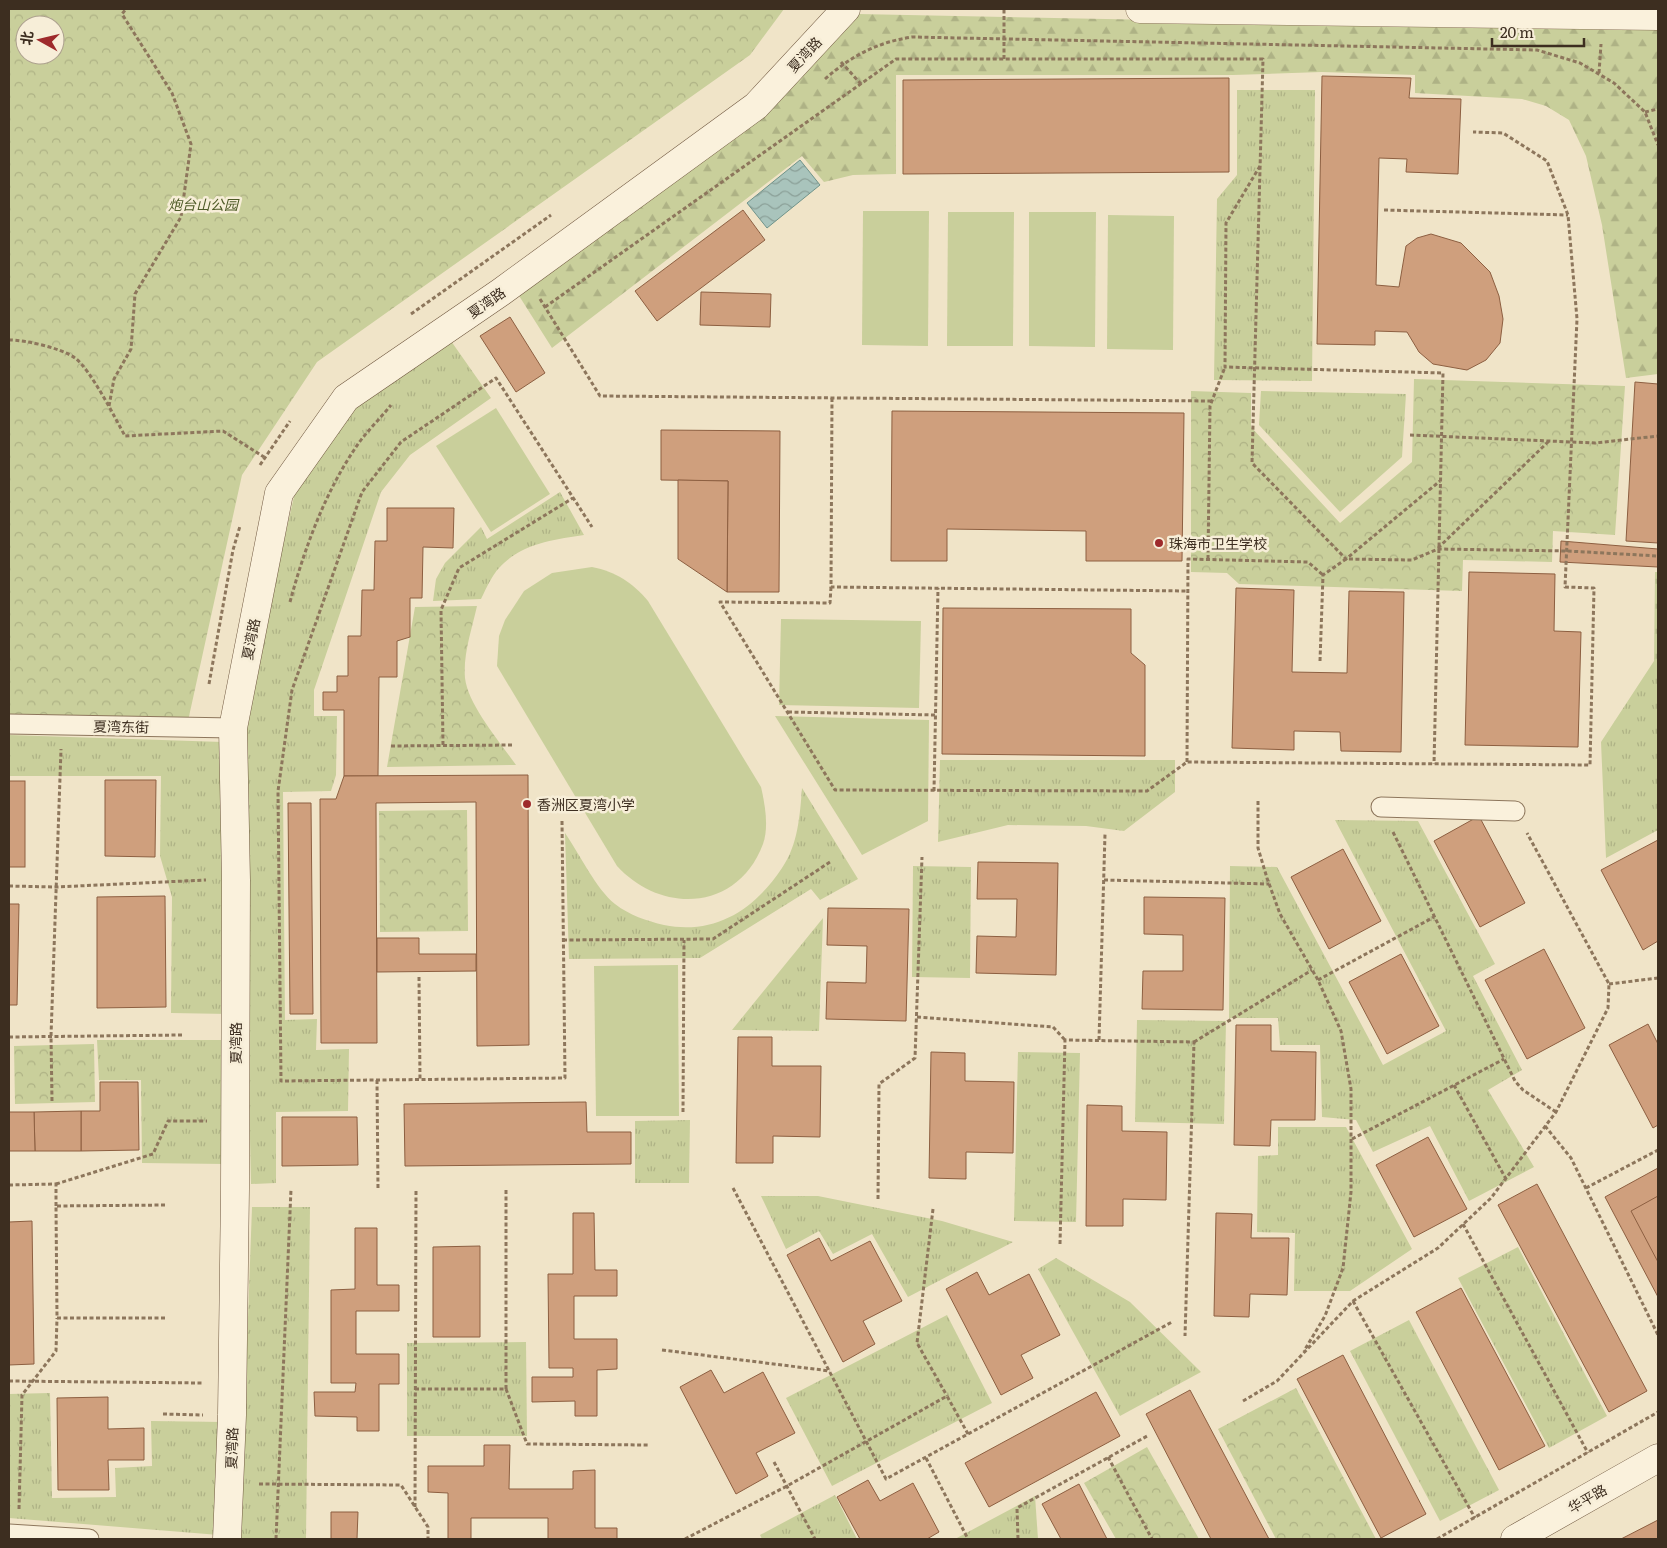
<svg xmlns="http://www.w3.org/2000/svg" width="1667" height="1548" font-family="Literata,'Noto Sans SC',serif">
<defs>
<pattern id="grass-tufts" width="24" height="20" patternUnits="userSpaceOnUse" patternTransform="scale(1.25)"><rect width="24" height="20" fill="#c9cf9b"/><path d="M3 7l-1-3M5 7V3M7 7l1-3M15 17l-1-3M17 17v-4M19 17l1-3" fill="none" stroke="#aeb285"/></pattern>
<pattern id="forest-firs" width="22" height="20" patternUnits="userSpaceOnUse" patternTransform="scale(1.25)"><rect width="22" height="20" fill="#c9cf9b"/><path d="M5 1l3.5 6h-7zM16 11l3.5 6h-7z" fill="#aeb285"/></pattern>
<pattern id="park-crowns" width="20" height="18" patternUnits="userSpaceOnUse" patternTransform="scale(1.25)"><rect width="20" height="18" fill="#c9cf9b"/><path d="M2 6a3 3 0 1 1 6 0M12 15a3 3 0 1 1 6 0" fill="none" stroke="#aeb285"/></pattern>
<pattern id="water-waves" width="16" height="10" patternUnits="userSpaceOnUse" patternTransform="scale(1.25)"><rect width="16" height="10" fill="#a9c4bc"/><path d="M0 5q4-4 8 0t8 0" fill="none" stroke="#8ba098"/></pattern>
</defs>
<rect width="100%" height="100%" fill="#f0e4c8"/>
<g fill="url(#grass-tufts)">
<path d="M 1237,90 L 1315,90 L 1312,381 L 1214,380 L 1217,199 L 1237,175 Z"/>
<path d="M 451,341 L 491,398 L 410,455 L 381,492 L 314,690 L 314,716 L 337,716 L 336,775 L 331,791 L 283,792 L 285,1020 L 317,1019 L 316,1050 L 349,1049 L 348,1111 L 276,1112 L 276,1183 L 251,1184 L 241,730 L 298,479 L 353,405 Z"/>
<path d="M 1261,391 L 1406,394 L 1402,457 L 1340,512 L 1259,425 Z"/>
<path d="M 560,492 L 584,535 C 557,539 525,543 504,563 C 493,572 487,587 481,599 L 433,601 L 436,579 L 445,563 L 481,527 L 487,539 Z"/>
<path d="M 1655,572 L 1658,572 L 1658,830 L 1606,858 L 1601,742 L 1654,661 Z"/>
<path d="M 9,735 L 223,742 L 229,1014 L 171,1013 L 172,897 L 160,856 L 161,776 L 9,776 Z"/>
<path d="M 940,760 L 1175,760 L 1175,792 L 1124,831 L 1086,826 L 1008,825 L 938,842 Z"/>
<path d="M 802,788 L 858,879 L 820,900 L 811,889 L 700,958 L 569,959 L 565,833 C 579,853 596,889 615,904 C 629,915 647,921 664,925 C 715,935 754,910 782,868 C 798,845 800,815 802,788 Z"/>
<path d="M 1335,820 L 1418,821 L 1495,964 L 1473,976 L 1522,1070 L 1488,1090 L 1534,1167 L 1469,1201 L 1430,1126 L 1373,1152 L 1356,1120 L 1322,1117 L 1320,1045 L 1280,1045 L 1278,1018 L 1229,1018 L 1230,866 L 1277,867 L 1383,1065 L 1446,1031 Z"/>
<path d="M 913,866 L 971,867 L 970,978 L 912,977 Z"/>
<path d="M 823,918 L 819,1031 L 732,1030 Z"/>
<path d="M 1137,1020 L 1226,1021 L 1224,1124 L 1135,1122 Z"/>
<path d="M 97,1040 L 227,1040 L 225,1164 L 142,1163 L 141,1080 L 99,1080 Z"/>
<path d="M 1018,1052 L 1080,1053 L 1076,1222 L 1014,1221 Z"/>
<path d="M 690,1120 L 689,1183 L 635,1183 L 635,1121 Z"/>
<path d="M 1278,1127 L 1346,1127 L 1412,1249 L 1350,1291 L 1294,1291 L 1295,1233 L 1257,1232 L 1258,1156 L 1278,1155 Z"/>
<path d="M 761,1196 L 818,1196 L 942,1221 L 1013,1242 L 908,1297 L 872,1234 L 833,1254 L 819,1231 L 786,1249 Z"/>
<path d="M 252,1207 L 310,1207 L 306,1539 L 240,1539 Z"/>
<path d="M 1518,1247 L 1607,1416 L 1549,1448 L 1458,1278 Z"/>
<path d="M 1056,1258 L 1130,1302 L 1201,1372 L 1120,1416 L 1038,1269 Z"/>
<path d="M 947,1315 L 992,1403 L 832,1486 L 786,1398 Z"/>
<path d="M 1409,1320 L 1499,1490 L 1440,1521 L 1350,1351 Z"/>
<path d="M 526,1342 L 527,1436 L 407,1436 L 407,1343 Z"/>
<path d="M 50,1393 L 52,1498 L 116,1497 L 115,1468 L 152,1466 L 151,1421 L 223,1422 L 219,1535 L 9,1518 L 9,1394 Z"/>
<path d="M 835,1495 L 857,1539 L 762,1539 L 760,1535 Z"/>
<path d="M 1035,1496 L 1038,1539 L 955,1539 Z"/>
</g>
<path fill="url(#forest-firs)" d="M 858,14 L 1658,30 L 1658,374 L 1626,378 L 1602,225 L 1586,156 L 1569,120 L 1546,106 L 1522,99 L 1415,93 L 1415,75 L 1322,72 L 1233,75 L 896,75 L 896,174 L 853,175 L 824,182 L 802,156 L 552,348 L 516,291 Z"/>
<g fill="url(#park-crowns)" fill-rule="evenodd">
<path d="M 9,9 L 784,9 L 750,55 L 317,362 L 242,475 L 188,721 L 9,720 ZM 25,25 L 55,25 L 55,55 L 25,55 Z"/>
<path d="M 1414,379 L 1625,386 L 1615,535 L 1553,531 L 1552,562 L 1463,560 L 1462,591 L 1239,584 L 1227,573 L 1191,572 L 1191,391 L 1251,393 L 1251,427 L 1340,523 L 1412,462 Z"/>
<path d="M 477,606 C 472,629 463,654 465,678 C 468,705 500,742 516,765 L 387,767 L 415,607 Z"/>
<path d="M 467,810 L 468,931 L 380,932 L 379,811 Z"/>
<path d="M 94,1044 L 95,1102 L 15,1104 L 14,1046 Z"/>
<path d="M 1296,1388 L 1376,1539 L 1276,1539 L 1218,1429 Z"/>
<path d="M 1147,1447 L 1199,1539 L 1116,1539 L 1084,1483 Z"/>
</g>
<g fill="#c9cf9b">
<path d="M 863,211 L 929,211 L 928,346 L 862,345 Z"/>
<path d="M 948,212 L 1014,212 L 1013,346 L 947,346 Z"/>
<path d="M 1029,212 L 1096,212 L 1095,347 L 1029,346 Z"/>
<path d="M 1108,215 L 1174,216 L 1173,350 L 1107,349 Z"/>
<path d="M 496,408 L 550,494 L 491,532 L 436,446 Z"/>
<path d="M 592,567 C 616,572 632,582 648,601 L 761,787 C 765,804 769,827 763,844 C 738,911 662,915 617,866 L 497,666 L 499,636 L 505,620 L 524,591 L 552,573 Z"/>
<path d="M 781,619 L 921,621 L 919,708 L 779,705 Z"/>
<path d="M 775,716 L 929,720 L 928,821 L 862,855 Z"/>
<path d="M 678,965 L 679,1116 L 596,1116 L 594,966 Z"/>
</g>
<path fill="url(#water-waves)" stroke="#6f938a" d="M 800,160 L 820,185 L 767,228 L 747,203 Z"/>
<g fill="#cf9f7d" stroke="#8d5f41">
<path d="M 1322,76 L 1411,78 L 1409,98 L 1461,99 L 1458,174 L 1406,172 L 1407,159 L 1379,158 L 1376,285 L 1399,287 L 1406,246 L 1417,238 L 1431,234 L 1461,243 L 1490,272 L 1499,296 L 1503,319 L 1500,343 L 1486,360 L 1467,370 L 1433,364 L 1419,352 L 1407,332 L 1375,331 L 1375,345 L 1317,344 Z"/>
<path d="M 1229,78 L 1229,172 L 903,174 L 903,80 Z"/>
<path d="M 743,210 L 765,240 L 657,321 L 635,291 Z"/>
<path d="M 701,292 L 771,294 L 770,327 L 700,325 Z"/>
<path d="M 510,317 L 545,373 L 516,392 L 480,336 Z"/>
<path d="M 1635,382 L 1658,384 L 1658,543 L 1626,541 Z"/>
<path d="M 892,411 L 1184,413 L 1182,561 L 1086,561 L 1086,531 L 947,529 L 947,561 L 891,561 Z"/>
<path d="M 661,430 L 780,431 L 779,592 L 727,592 L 728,481 L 661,480 Z"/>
<path d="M 678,480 L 728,481 L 727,592 L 678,559 Z"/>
<path d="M 387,508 L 454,508 L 453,548 L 423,547 L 422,598 L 410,598 L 410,637 L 397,641 L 397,677 L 379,677 L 378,776 L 344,776 L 344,710 L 323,710 L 323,692 L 337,692 L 337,676 L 348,676 L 348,636 L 361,636 L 362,590 L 374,590 L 375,541 L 387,541 Z"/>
<path d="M 1561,541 L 1658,549 L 1658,567 L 1560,562 Z"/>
<path d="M 1469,572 L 1555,574 L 1554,631 L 1581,632 L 1578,747 L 1465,745 Z"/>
<path d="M 1236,588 L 1294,590 L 1292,672 L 1347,673 L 1349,591 L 1404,592 L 1401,752 L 1341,751 L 1340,732 L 1294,731 L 1294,750 L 1232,748 Z"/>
<path d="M 943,608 L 1131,609 L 1131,653 L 1145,665 L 1145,756 L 942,754 Z"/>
<path d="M 528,775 L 529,1045 L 477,1046 L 476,802 L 376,803 L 377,1043 L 321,1043 L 320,799 L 336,799 L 344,776 Z"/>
<path d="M 105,780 L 156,780 L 155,857 L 105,856 Z"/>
<rect x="9" y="781" width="16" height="86"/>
<path d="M 288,803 L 311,803 L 313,1014 L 290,1014 Z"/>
<path d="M 1479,816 L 1525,903 L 1480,927 L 1434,841 Z"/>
<path d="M 1658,840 L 1658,941 L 1643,950 L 1601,870 Z"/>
<path d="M 1343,849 L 1381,921 L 1329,949 L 1291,877 Z"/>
<path d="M 978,862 L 1058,863 L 1056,975 L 976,973 L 977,936 L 1016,937 L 1017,899 L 977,899 Z"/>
<path d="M 165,896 L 166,1007 L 97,1008 L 97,897 Z"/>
<path d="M 1144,897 L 1225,898 L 1223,1010 L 1142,1009 L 1143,971 L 1183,971 L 1183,935 L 1144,934 Z"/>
<path d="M 9,904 L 19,904 L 17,1005 L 9,1005 Z"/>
<path d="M 828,908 L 909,909 L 906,1021 L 826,1019 L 827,982 L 866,983 L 867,946 L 827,945 Z"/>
<path d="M 377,938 L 419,938 L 419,954 L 476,954 L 476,971 L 377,972 Z"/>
<path d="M 1544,949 L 1585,1028 L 1527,1059 L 1485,980 Z"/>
<path d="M 1401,954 L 1439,1026 L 1387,1054 L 1349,982 Z"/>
<path d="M 1648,1024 L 1658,1044 L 1658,1125 L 1653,1128 L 1609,1045 Z"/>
<path d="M 1236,1025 L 1271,1025 L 1271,1051 L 1316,1052 L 1315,1120 L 1271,1120 L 1270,1146 L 1234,1145 Z"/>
<path d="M 738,1037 L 772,1037 L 772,1066 L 821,1066 L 820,1137 L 773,1136 L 773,1163 L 736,1163 Z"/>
<path d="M 931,1052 L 965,1053 L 965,1081 L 1014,1082 L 1013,1153 L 966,1152 L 966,1179 L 929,1178 Z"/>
<path d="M 100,1082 L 138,1082 L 139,1150 L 81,1151 L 81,1111 L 100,1111 Z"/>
<path d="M 586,1102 L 587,1132 L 631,1132 L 631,1164 L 405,1166 L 404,1104 Z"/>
<path d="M 1087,1105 L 1122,1106 L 1122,1131 L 1167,1132 L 1166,1200 L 1123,1199 L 1123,1226 L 1086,1226 Z"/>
<path d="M 81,1111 L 81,1151 L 35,1151 L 34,1112 Z"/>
<path d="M 9,1112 L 34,1112 L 35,1151 L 9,1151 Z"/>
<path d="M 282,1117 L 357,1117 L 358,1165 L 282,1166 Z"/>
<path d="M 1428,1137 L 1467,1209 L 1414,1237 L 1376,1165 Z"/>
<path d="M 1658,1168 L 1658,1297 L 1605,1197 Z"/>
<path d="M 1537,1184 L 1647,1391 L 1609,1412 L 1498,1205 Z"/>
<path d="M 1658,1196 L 1658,1262 L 1631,1211 Z"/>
<path d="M 573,1213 L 594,1213 L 595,1270 L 617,1270 L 617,1296 L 574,1296 L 574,1339 L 617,1339 L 617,1369 L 597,1370 L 597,1416 L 575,1416 L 575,1401 L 532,1402 L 532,1377 L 573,1377 L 573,1368 L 549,1368 L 548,1274 L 573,1274 Z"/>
<path d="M 1216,1213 L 1252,1214 L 1251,1238 L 1289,1238 L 1287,1295 L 1250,1294 L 1249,1317 L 1214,1316 Z"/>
<path d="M 32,1221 L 34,1364 L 9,1365 L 9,1222 Z"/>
<path d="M 355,1228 L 377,1228 L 377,1285 L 399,1285 L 399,1311 L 356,1311 L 356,1354 L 399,1354 L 399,1384 L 379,1384 L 379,1431 L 357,1431 L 357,1417 L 315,1416 L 314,1392 L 355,1392 L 356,1383 L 331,1383 L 331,1290 L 355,1289 Z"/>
<path d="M 819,1238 L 831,1261 L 870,1241 L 902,1301 L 863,1321 L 875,1344 L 843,1362 L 787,1255 Z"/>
<path d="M 480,1246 L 480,1337 L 433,1337 L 433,1247 Z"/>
<path d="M 977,1272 L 989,1295 L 1029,1274 L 1060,1335 L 1021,1355 L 1033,1378 L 1001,1395 L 946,1289 Z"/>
<path d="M 1461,1288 L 1545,1446 L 1499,1470 L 1416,1312 Z"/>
<path d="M 1343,1355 L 1426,1514 L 1381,1538 L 1297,1379 Z"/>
<path d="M 711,1370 L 724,1393 L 763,1372 L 795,1433 L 756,1453 L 768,1476 L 736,1494 L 680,1387 Z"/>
<path d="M 1190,1390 L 1269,1539 L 1211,1539 L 1146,1414 Z"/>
<path d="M 1096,1392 L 1120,1436 L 989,1507 L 965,1463 Z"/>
<path d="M 108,1397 L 108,1429 L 144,1428 L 144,1460 L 108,1460 L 109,1490 L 58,1490 L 57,1398 Z"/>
<path d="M 484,1445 L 510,1445 L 509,1489 L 573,1489 L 573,1471 L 595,1470 L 595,1528 L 617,1528 L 617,1539 L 548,1539 L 548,1518 L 471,1518 L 471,1539 L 448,1539 L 448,1493 L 428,1492 L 428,1466 L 484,1466 Z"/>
<path d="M 868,1480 L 880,1501 L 913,1483 L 939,1532 L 927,1539 L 860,1539 L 837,1497 Z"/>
<path d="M 1079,1484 L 1107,1539 L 1061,1539 L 1042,1504 Z"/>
<path d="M 331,1512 L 358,1512 L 357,1539 L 331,1539 Z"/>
<path d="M 1658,1520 L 1658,1539 L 1621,1539 Z"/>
</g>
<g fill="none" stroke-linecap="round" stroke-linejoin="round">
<g stroke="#8d765c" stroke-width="21">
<g id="lane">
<path d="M 9,724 L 233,728"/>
<path d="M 1381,807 L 1515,811"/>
<path d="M 9,1534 L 89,1539"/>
</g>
</g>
<g stroke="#8d765c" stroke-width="29">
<path id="street" d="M 1140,9 L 1658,16"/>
</g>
<g stroke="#6f573f" stroke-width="29">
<g id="secondary">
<path d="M 227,1539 L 232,1415 L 235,1189 L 236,880 L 233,728 L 279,493 L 346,398 L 501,292 L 756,106 L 846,9"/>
<path d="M 1515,1539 L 1658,1458"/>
</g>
</g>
<g stroke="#8d765c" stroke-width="3" stroke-dasharray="4 2.5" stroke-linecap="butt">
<path d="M 1004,59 L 1004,9"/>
<path d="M 841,62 L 861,84"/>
<path d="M 1599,73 L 1601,44"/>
<path d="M 825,79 C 851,56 878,42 912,37 L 1537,50 L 1580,63 L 1614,83 L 1645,112 L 1658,145"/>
<path d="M 1645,112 L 1658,109"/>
<path d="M 1260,166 L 1226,223 L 1225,367 L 1443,373 L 1434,764"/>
<path d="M 1384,210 L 1568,215"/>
<path d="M 540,299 L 600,396 L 1213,401"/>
<path d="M 545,307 L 896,59 L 1263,59 L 1252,463 L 1346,559 L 1440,481"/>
<path d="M 411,314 L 551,215"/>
<path d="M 9,340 C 26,340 61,348 75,358 C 91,370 115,418 125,436 L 223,431 L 264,457"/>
<path d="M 832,398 L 831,587 L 1188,591"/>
<path d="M 109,406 L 114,379 L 131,349 L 135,294 L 181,217 L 191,144 L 172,93 L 122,14 L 126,9"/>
<path d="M 1410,435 L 1595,443 L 1658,436"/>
<path d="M 260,465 L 290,421"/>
<path d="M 1438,548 L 1549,441"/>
<path d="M 1208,559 L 1210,406 L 1225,367"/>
<path d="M 831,587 L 830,603 L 720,602 L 835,790 L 1147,791 L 1187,762 L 1590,765 L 1594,588 L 1565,587 L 1577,319 L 1568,215 L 1547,161 L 1503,133 L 1473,132"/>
<path d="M 290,602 C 304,550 324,495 354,450 C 364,434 379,420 391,405"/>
<path d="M 1320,661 L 1323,575 L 1346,559 L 1412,560 L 1438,549 L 1567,551 L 1658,556"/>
<path d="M 209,684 L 233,550 L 240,526"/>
<path d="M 788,712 L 935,715"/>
<path d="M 443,745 L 441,610 L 459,568 L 573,498"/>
<path d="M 391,746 L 512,745"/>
<path d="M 1187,762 L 1188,559 L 1308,562 L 1323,575"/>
<path d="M 934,791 L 938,588"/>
<path d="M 1258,801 L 1258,848 L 1267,878 L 1280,914 L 1318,980 L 1341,1031 L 1351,1089 L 1351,1192 L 1343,1268 L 1325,1316 L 1304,1351"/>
<path d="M 562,821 L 565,1078 L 281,1081 L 278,791 L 292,690 L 362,492 L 401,442 L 496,378 L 592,527"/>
<path d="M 1393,832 L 1515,1081 L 1523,1090 L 1556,1112"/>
<path d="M 1104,880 L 1269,884"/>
<path d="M 9,886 L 56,887 L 206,880"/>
<path d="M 563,940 L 713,939 L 830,862"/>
<path d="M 419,977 L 420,1079"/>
<path d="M 1318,980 L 1434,917"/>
<path d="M 1609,984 L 1658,978"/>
<path d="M 917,1017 L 1053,1027 L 1065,1040"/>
<path d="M 9,1037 L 182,1035"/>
<path d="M 1099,1040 L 1105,834"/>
<path d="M 1194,1042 L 1312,970"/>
<path d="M 377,1080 L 378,1189"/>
<path d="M 1454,1085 L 1506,1179"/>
<path d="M 52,1101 L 51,1036 L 61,749"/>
<path d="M 683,1112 L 684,940"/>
<path d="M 1545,1126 L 1571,1158 L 1658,1335"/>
<path d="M 1352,1139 L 1504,1059"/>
<path d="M 56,1184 L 153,1154 L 168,1121 L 207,1121"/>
<path d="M 9,1185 L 56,1184 L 56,1206"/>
<path d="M 733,1188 L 886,1479 L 1172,1322"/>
<path d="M 1586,1188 L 1658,1150"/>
<path d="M 878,1199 L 879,1084 L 915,1058 L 922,857"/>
<path d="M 933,1209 L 917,1343 L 947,1396"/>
<path d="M 1463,1224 L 1588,1453"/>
<path d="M 1060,1244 L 1065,1040 L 1194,1042 L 1185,1336"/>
<path d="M 1353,1301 L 1475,1518"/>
<path d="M 165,1318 L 57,1318 L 56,1206 L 167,1205"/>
<path d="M 662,1350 L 830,1371"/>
<path d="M 9,1381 L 202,1383"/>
<path d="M 415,1389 L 506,1389 L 506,1189"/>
<path d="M 506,1389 L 527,1444 L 650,1445"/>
<path d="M 1243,1401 L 1277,1381 L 1353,1301 L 1438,1248 L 1491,1198 L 1556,1112 L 1608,1008 L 1609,984 L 1527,833"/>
<path d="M 163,1414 L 203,1415"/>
<path d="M 1108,1457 L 1152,1539"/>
<path d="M 926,1458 L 968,1539"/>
<path d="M 774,1462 L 815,1539"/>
<path d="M 259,1484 L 401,1485 L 428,1527 L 428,1539"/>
<path d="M 415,1507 L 416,1190"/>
<path d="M 19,1509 L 22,1395 L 56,1351 L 57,1318"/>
<path d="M 276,1539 L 291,1189"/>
<path d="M 685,1539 L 787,1486 L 947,1396 L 968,1434"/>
<path d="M 1018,1539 L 1017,1508 L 1149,1435"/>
<path d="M 1437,1539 L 1658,1412"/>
</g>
<use href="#lane" stroke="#faf1dc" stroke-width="19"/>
<use href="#street" stroke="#faf1dc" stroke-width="28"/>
<use href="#secondary" stroke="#faf1dc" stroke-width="28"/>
</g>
<g fill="#9e2a2b" stroke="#f7eed8" stroke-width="2">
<circle cx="1159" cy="543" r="5"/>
<circle cx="527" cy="804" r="5"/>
</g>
<g text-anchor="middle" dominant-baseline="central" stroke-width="5" stroke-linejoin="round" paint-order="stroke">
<g font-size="14" fill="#3d2e20" stroke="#f7eed8">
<text transform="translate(804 54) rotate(-47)">夏湾路</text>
<text transform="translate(486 302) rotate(-35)">夏湾路</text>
<text transform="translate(250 639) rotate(-79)">夏湾路</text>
<text transform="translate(121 726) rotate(1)">夏湾东街</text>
<text transform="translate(235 1043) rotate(-90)">夏湾路</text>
<text transform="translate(231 1448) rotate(-88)">夏湾路</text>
<text transform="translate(1587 1498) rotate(-30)">华平路</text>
</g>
<g font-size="14" font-style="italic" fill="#4d5a26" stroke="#f7eed8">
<text x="203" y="204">炮台山公园</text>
</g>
<g font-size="14" fill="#3d2e20" stroke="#f7eed8" text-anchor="start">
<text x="1169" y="543">珠海市卫生学校</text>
<text x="537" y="804">香洲区夏湾小学</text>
</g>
</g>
<rect width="1667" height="1548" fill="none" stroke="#3d2e20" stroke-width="20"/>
<g transform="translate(40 40) rotate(278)"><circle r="24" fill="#f7eed8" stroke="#ada18e"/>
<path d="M0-4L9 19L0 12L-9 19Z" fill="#9e2a2b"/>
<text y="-8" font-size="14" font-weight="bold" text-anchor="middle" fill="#3d2e20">北</text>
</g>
<path d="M1492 38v8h92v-8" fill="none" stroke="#3d2e20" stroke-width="2.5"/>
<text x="1500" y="38" font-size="15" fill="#3d2e20" stroke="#f7eed8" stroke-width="4" paint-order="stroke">20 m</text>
</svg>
